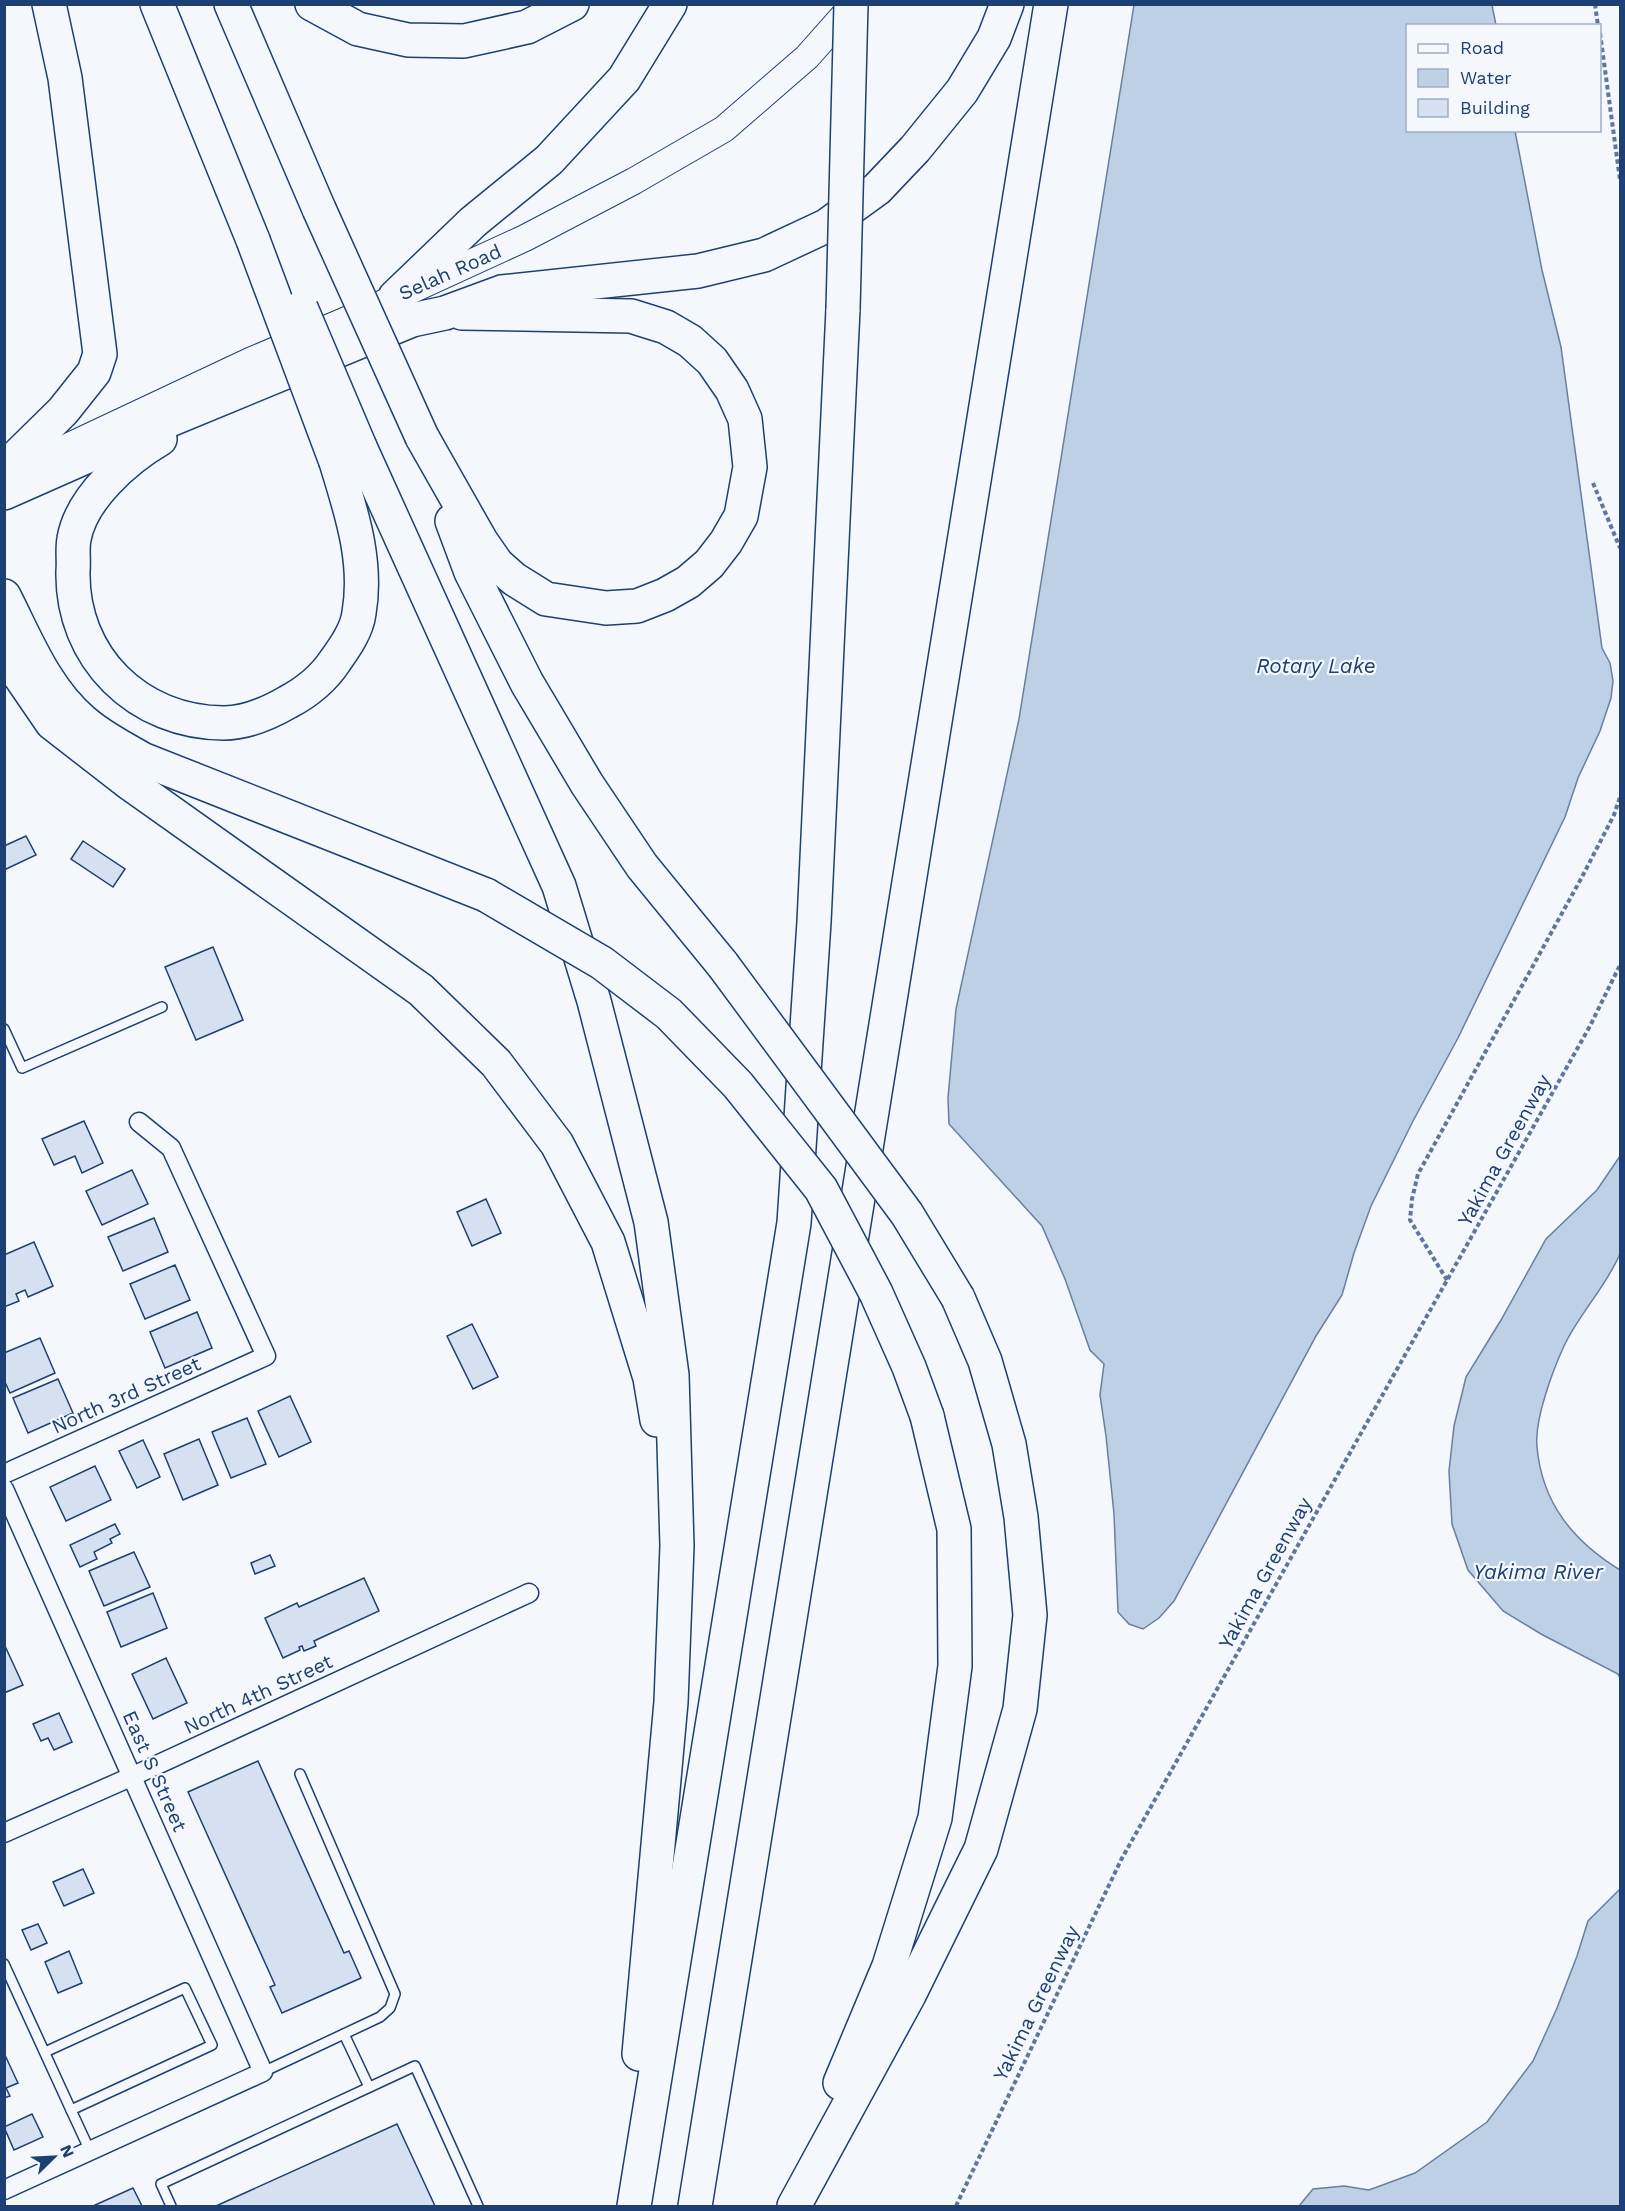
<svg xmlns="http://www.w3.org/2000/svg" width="1625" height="2211" font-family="'Work Sans',sans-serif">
<rect width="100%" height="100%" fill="#f4f7fb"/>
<g fill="#bed0e5" stroke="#687fa3" stroke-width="1.5">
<path d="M 1134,5 L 1492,5 L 1496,25 L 1408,26 L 1408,130 L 1515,131 L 1542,270 L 1561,347 L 1602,648 L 1610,663 L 1613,681 L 1611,698 L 1600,731 L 1578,778 L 1565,817 L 1458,1038 L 1413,1121 L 1371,1206 L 1354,1253 L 1342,1295 L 1316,1336 L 1174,1601 L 1159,1618 L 1143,1629 L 1129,1624 L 1118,1612 L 1114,1514 L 1106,1436 L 1100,1395 L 1104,1364 L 1090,1350 L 1065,1279 L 1042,1226 L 949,1124 L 948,1098 L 956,1009 L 1019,719 Z"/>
<path d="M 1620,1156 C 1621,1173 1624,1245 1619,1256 C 1605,1288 1579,1314 1564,1346 C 1553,1370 1534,1420 1537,1447 C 1542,1503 1573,1541 1620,1570 L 1620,1678 L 1618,1674 L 1541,1634 L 1503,1611 L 1468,1570 L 1452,1524 L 1449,1471 L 1454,1426 L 1466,1377 L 1501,1320 L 1546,1239 L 1597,1190 Z"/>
<path d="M 1620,1889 L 1620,2206 L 1299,2206 L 1313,2189 L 1344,2186 L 1369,2190 L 1415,2173 L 1487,2122 L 1533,2061 L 1557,2008 L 1577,1956 L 1588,1921 Z"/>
</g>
<g fill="#d5e0f0" stroke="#1d3f73" stroke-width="1.5">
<path d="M 26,836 L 36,855 L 4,870 L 4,846 Z"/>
<path d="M 83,841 L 125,869 L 113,887 L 71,859 Z"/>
<path d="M 213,947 L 243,1020 L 196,1040 L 165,967 Z"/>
<path d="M 84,1121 L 103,1163 L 82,1173 L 75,1156 L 54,1165 L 42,1139 Z"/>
<path d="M 132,1170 L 148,1204 L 102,1225 L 86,1191 Z"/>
<path d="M 486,1199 L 501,1233 L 472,1246 L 457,1212 Z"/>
<path d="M 154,1218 L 168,1252 L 123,1271 L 108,1237 Z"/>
<path d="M 34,1242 L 53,1286 L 28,1297 L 25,1290 L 16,1294 L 19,1301 L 4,1307 L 4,1255 Z"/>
<path d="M 175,1265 L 190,1300 L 145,1319 L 130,1284 Z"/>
<path d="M 197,1312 L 212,1348 L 165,1368 L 150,1332 Z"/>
<path d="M 472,1324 L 498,1377 L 473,1389 L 447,1336 Z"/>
<path d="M 40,1338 L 55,1373 L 10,1393 L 4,1380 L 4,1353 Z"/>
<path d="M 58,1379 L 73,1413 L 28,1433 L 13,1398 Z"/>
<path d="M 290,1396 L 311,1442 L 279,1457 L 258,1411 Z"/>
<path d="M 247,1418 L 266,1464 L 231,1478 L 212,1432 Z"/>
<path d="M 199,1439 L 218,1485 L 183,1500 L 164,1454 Z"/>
<path d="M 143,1440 L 160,1477 L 137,1488 L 119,1451 Z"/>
<path d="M 95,1466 L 111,1500 L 66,1521 L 50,1487 Z"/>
<path d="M 115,1524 L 120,1534 L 110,1539 L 112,1543 L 94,1552 L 97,1559 L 80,1567 L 70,1545 Z"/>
<path d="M 134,1552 L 150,1587 L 104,1606 L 89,1571 Z"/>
<path d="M 270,1555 L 275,1566 L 255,1574 L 251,1563 Z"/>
<path d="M 364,1578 L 379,1611 L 314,1641 L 316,1646 L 304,1651 L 302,1646 L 299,1647 L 300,1650 L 283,1658 L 265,1618 L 297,1603 L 299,1607 Z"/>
<path d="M 153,1593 L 167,1628 L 121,1647 L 107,1612 Z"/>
<path d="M 5,1646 L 23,1685 L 4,1693 L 4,1647 Z"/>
<path d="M 166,1658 L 187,1703 L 153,1719 L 132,1674 Z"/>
<path d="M 59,1713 L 72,1742 L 54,1750 L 48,1738 L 41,1741 L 33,1724 Z"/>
<path d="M 258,1761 L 344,1953 L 349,1951 L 361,1978 L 282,2013 L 270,1987 L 275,1985 L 188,1792 Z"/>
<path d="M 83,1869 L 94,1893 L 64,1906 L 53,1882 Z"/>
<path d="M 38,1924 L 47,1943 L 31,1950 L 22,1930 Z"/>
<path d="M 69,1951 L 82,1983 L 58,1993 L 45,1962 Z"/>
<path d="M 4,2053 L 18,2083 L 6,2088 L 10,2096 L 4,2098 Z"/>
<path d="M 32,2114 L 43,2137 L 14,2150 L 4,2127 Z"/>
<path d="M 397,2124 L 435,2206 L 216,2206 Z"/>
<path d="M 133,2188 L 142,2206 L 93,2206 Z"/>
</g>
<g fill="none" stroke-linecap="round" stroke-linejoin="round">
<g stroke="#1d3f73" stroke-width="12">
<g id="service">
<path d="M 4,1029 L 22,1068 L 162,1007"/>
<path d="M 4,1964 L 71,2110 L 212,2045 L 185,1988 L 45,2052"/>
<path d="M 344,2034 L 369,2087"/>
<path d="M 263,2072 L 380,2017 L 390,2008 L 395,1994 L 300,1774"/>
<path d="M 71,2110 L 90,2151"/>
<path d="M 171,2206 L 161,2184 L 415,2066 L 478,2206"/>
</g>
</g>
<g stroke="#1d3f73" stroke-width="21">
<g id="minor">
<path d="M 4,1474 L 266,1356 L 171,1148 L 139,1122"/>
<path d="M 4,1489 L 263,2072 L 4,2190"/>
<path d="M 4,1833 L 133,1776 L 529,1593"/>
</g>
</g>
<g stroke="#1d3f73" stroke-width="28">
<path id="secondary" d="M 31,464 L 250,361 L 342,322 L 525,238 L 634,181 L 724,129 L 807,57 L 854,4"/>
</g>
<g stroke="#1d3f73" stroke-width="36">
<g id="motorway">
<path d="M 157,4 L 253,240"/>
<path d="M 231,4 L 319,209"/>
<path d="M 312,4 L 358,29 L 408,40 L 464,41 L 527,27 L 572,4"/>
<path d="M 395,297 L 473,222 L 549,160 L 624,79 L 670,4"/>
<path d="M 422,437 L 481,541 L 497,564 L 514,579 L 546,599 L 606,608 L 637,606 L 665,595 L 688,582 L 709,564 L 726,542 L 741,516 L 750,467 L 745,419 L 732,390 L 712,361 L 690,341 L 666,327 L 631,316 L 462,313"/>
<path d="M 160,439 C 126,459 81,498 74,539 C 72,549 74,561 73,571 C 71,657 138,723 224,723 C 247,723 269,713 288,702 C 307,692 323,679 335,661 C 345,647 357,630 359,613 C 368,561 351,511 336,462"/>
<path d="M 360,447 L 559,886 L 594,1001 L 651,1222 L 672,1375 L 677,1546 L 671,1702 L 639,2054"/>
<path d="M 4,469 L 63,411 L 94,372 L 100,354 L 65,78 L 49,4"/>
<path d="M 4,493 L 167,421 L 412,320 L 445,313 L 502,292 L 698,271 L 764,255 L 826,226 L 877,189 L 915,149 L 962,91 L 994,38 L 1007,4"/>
<path d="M 452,521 L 471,572 L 527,683 L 587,784 L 642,866 L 723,965"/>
<path d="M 4,596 C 26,639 45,689 83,721 C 101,737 122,747 142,759 L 486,895"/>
<path d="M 4,653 L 52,723 L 128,782 L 421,990 L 496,1063 L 557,1144 L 608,1242 L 650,1378 L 657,1420"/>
<path d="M 840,2083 L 889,1966 L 935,1818 L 955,1666 L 954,1529 L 927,1416"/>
<path d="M 634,2206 L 794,1223 L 814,922 L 843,309"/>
<path d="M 695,2206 L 1051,4"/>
<path d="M 794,2206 L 909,1995 L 981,1849 L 1020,1709 L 1030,1615 L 1021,1517 L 1009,1444 L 985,1361 L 958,1298"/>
</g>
</g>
<g stroke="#5e769c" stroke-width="4" stroke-dasharray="4.5 3" stroke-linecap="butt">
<path d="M 1595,4 L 1598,26"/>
<path d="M 1600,33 L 1620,180"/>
<path d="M 1593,483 L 1620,548"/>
<path d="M 1447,1280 L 1410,1220 L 1412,1199 L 1418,1174 L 1582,877 L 1614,815 L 1620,797"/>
<path d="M 956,2206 L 1121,1860 L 1590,1026 L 1620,965"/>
</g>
<use href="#service" stroke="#f4f7fb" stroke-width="9"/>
<use href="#minor" stroke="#f4f7fb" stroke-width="18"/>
<use href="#secondary" stroke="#f4f7fb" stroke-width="26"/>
<use href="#motorway" stroke="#f4f7fb" stroke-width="33"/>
<g stroke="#1d3f73" stroke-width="36" stroke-linecap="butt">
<g id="motorway-bridge">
<path d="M 319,209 L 422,437"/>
<path d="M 253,240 L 336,462"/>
<path d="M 301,308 L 360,447"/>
<path d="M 843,309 L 851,4"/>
<path d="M 486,895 L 602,963 L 669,1014 L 738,1085 L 821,1189 L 876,1293 L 909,1367 L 927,1416"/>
<path d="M 723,965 L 907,1214 L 958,1298"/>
</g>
</g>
<use href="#motorway-bridge" stroke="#f4f7fb" stroke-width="33"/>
</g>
<g text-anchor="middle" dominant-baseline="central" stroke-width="4.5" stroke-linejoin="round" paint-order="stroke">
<g font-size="20" fill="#1d3f73" stroke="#f4f7fb">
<text transform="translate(450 272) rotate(-24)">Selah Road</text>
<text transform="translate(1504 1150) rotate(-61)">Yakima Greenway</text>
<text transform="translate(126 1395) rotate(-24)">North 3rd Street</text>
<text transform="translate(1265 1573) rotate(-61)">Yakima Greenway</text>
<text transform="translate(258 1694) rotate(-25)">North 4th Street</text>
<text transform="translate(155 1771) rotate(66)">East S Street</text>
<text transform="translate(1036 2003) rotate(-64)">Yakima Greenway</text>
</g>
<g font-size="21" font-style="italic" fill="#1d3f73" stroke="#f4f7fb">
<text x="1316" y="665">Rotary Lake</text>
<text x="1538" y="1571">Yakima River</text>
</g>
</g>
<rect width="1625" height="2211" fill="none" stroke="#1d3f73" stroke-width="12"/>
<rect x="1406" y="24" width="195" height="108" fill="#f4f7fb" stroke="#9eadc5" stroke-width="1.5"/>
<rect x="1418" y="44" width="30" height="9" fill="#f4f7fb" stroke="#9eadc5" stroke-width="1.5"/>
<text x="1460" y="54" font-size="18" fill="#1d3f73">Road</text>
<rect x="1418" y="69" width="30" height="18" fill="#bed0e5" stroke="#9eadc5" stroke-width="1.5"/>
<text x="1460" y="84" font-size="18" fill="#1d3f73">Water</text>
<rect x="1418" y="99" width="30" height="18" fill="#d5e0f0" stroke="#9eadc5" stroke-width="1.5"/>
<text x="1460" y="114" font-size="18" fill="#1d3f73">Building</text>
<g transform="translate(54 2157) rotate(66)" stroke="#f4f7fb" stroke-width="4.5" paint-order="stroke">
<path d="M0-4.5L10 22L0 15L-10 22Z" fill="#1d3f73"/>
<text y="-9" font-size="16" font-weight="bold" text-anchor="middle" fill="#1d3f73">N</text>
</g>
</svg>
